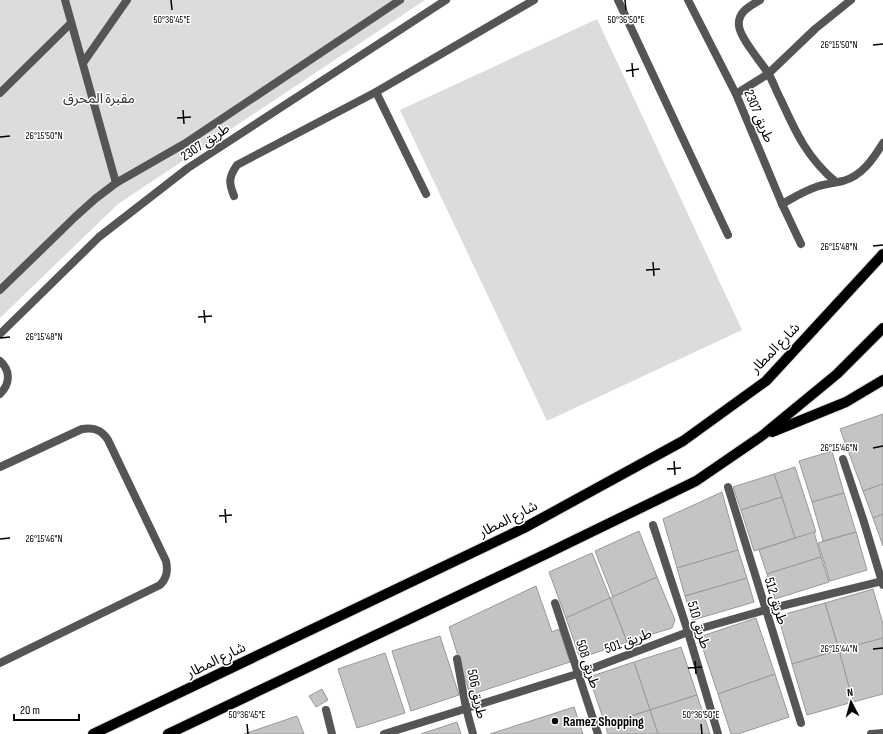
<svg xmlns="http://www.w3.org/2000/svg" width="883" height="734" font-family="'Sofia Sans Condensed','Noto Sans Arabic',sans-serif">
<rect width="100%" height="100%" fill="#fff"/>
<g fill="#dcdcdc">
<path d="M 0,0 L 425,0 L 118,204 L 0,318 Z"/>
<path d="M 597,19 L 742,330 L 547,421 L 400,110 Z"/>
</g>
<g fill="#c4c4c4" stroke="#999">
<path d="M 883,414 L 883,484 L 863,491 L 840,429 Z"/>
<path d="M 832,451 L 844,493 L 812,502 L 799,461 Z"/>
<path d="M 795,467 L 816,532 L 795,538 L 774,474 Z"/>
<path d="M 774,474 L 782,497 L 741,510 L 733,487 Z"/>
<path d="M 883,484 L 883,514 L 873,518 L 863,491 Z"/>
<path d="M 722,492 L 738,550 L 677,568 L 663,519 Z"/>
<path d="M 844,493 L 856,532 L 823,541 L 812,502 Z"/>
<path d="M 782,497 L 795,538 L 754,551 L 741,510 Z"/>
<path d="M 883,514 L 883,546 L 873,518 Z"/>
<path d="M 639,531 L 657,577 L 613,597 L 595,551 Z"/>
<path d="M 814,532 L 821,557 L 767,574 L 759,550 Z"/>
<path d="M 856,532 L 867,570 L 830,581 L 818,543 Z"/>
<path d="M 738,550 L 747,578 L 685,596 L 677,568 Z"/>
<path d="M 592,553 L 610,598 L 566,618 L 549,572 Z"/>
<path d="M 821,557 L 829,582 L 775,599 L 767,574 Z"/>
<path d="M 657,577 L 675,620 L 672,628 L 627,642 L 610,598 Z"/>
<path d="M 747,578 L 754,602 L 693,620 L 685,596 Z"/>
<path d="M 536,586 L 552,632 L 559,629 L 570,662 L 470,695 L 449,627 Z"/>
<path d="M 873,589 L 883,624 L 883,638 L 839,650 L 825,603 Z"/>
<path d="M 610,598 L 627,642 L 580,658 L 566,618 Z"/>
<path d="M 825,603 L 839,650 L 792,664 L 778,616 Z"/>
<path d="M 756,618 L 775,674 L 718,694 L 699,637 Z"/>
<path d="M 440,636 L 459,695 L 411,711 L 392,651 Z"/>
<path d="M 883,638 L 883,694 L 853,702 L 839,650 Z"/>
<path d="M 681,647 L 697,695 L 650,710 L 634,662 Z"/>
<path d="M 839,650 L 853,702 L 807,715 L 792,664 Z"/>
<path d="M 385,653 L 405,713 L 357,728 L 338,669 Z"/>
<path d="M 634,662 L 650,710 L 605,724 L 589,677 Z"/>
<path d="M 775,674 L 789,717 L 738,734 L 731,734 L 718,694 Z"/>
<path d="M 322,689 L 328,700 L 316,707 L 309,696 Z"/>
<path d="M 697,695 L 710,734 L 658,734 L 650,710 Z"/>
<path d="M 574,707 L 583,734 L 490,734 Z"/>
<path d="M 650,710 L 658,734 L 608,734 L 605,724 Z"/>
<path d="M 297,716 L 304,734 L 244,734 Z"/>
<path d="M 457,722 L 461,734 L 421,734 Z"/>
</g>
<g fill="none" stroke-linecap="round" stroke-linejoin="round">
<g stroke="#dbdbdb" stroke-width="12">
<g id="primary">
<path d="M 772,432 L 846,402 L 883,380"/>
<path d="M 93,734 L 524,528 L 683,441 L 766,381 L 883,254"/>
<path d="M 168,734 L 546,554 L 696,481 L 763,435 L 837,374 L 883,328"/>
</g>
</g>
<g stroke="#555" stroke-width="8">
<path d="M 65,0 L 116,183"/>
<path d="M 618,0 L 728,235"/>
<path d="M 760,0 C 750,6 737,12 739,26 C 740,38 761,62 768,73 C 773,81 776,91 781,100 C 796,133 808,159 836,182"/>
<path d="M 83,63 L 127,0"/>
<path d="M 376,92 L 426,194"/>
<path d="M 0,93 L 71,23"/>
<path d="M 736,94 L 768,74 L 815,29 L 851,0"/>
<path d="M 234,196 C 229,183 228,178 237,165 L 376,92 L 534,0"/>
<path d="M 782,204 C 793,198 804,191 816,187 C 825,184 834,183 843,181 C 862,176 873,159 883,143"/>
<path d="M 0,290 L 75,217 L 95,199 L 116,183 L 184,144 L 400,0"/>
<path d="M 0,361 C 11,371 10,384 0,394"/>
<path d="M 0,467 L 82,429 C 94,427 102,430 108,440 L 166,561 C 168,571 167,578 160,585 L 0,663"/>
</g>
<g stroke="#555" stroke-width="8">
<path d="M 688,0 L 736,94 L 782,204 L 801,244"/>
<path d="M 0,334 L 99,237 L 188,168 L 446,0"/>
<path d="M 843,459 L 863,519 L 883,585"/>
<path d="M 728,487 L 801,723"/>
<path d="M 653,525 L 688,632 L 718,734"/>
<path d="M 555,603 L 598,734"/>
<path d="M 457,659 L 466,708 L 473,734"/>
<path d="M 326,710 L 332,734"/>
<path d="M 384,734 L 577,674 L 688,632 L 765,610 L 883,581"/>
</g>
<path stroke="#555" stroke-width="8" d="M 871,734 L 883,733"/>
<use href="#primary" stroke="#000" stroke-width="10"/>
</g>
<path fill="none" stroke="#000" stroke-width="1.5" d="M 171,0 L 172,10M 625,0 L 626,10M 873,45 L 883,44M 632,63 L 633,77M 626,71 L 639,69M 183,110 L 184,124M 177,118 L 191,117M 0,137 L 10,136M 873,246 L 883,245M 653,262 L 654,276M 646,270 L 660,269M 204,310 L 205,323M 198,317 L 212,316M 0,338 L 10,337M 873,448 L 883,446M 674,461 L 675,475M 667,469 L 681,468M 225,509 L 226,523M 219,516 L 232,515M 0,539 L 10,538M 873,649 L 883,648M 695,661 L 696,674M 688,668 L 702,667M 247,724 L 248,734M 701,724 L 702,734"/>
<circle fill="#000" stroke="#fff" stroke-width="1.5" cx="555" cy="721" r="4"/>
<g text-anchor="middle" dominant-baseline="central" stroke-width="3" stroke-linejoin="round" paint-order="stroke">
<g font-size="14" fill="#333" stroke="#fff">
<text x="99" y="98">مقبرة المحرق</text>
</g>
<g font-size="14" fill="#000" stroke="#fff">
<text transform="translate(759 116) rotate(67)">طريق 2307</text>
<text transform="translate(205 142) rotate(-34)">طريق 2307</text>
<text transform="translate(775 348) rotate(-46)">شارع المطار</text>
<text transform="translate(508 519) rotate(-27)">شارع المطار</text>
<text transform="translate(776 601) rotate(73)">طريق 512</text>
<text transform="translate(699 625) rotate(73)">طريق 510</text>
<text transform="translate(628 641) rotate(-20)">طريق 501</text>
<text transform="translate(216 660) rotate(-26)">شارع المطار</text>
<text transform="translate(588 664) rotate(72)">طريق 508</text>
<text transform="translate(477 694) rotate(78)">طريق 506</text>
</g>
<g font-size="14" font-weight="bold" fill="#000" stroke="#fff" text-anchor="start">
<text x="563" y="721">Ramez Shopping</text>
</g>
</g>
<g font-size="10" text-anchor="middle" fill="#000" stroke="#fff" stroke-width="3" stroke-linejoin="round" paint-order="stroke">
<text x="172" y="23">50°36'45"E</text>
<text x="626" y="23">50°36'50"E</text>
<text x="839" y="48">26°15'50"N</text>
<text x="44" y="139">26°15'50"N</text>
<text x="839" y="250">26°15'48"N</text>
<text x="44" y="340">26°15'48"N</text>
<text x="839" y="451">26°15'46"N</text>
<text x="44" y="542">26°15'46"N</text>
<text x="839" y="652">26°15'44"N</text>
<text x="247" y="718">50°36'45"E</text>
<text x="701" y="718">50°36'50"E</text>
</g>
<g transform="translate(851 702) rotate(354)" stroke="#ffffff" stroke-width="3" paint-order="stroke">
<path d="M0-3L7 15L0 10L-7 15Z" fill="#000000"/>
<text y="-6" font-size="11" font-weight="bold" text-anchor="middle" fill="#000000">N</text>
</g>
<path d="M14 714v6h65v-6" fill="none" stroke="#000000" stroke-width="2"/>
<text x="20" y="714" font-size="12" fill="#000000" stroke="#ffffff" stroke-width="3" paint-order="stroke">20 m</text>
</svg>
